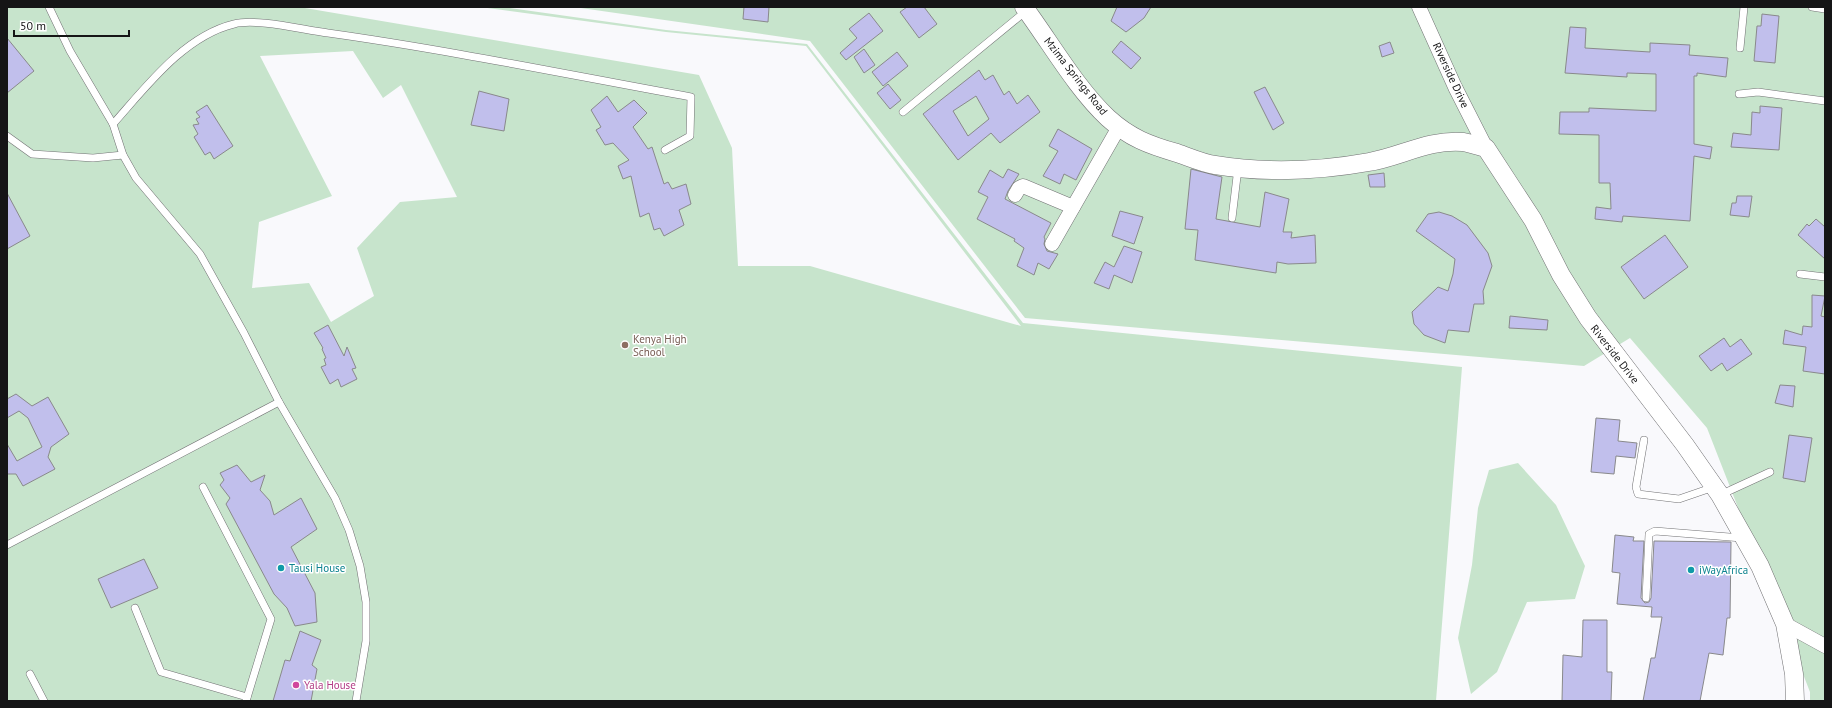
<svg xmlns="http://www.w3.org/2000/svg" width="1832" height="708" font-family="'PT Sans',sans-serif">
<rect width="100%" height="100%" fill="#f9f9fc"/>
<g fill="#c7e4cc" fill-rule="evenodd">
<path d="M 7,7 L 299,7 L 699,75 L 732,148 L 738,266 L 810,266 L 1021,326 L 806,46 L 666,32 L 480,7 L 502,7 L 666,30 L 807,44 L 1023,323 L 1462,367 L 1436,701 L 7,701 ZM 353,51 L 383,98 L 401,85 L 457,197 L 400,202 L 357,248 L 374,296 L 331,322 L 309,283 L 252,288 L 259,222 L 332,196 L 260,56 Z"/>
<path d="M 574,7 L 1825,7 L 1825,701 L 1810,701 L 1810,692 L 1707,428 L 1630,338 L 1584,366 L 1025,318 L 810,41 Z"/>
<path d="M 1518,463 L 1556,505 L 1585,566 L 1575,599 L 1527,602 L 1497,672 L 1471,694 L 1458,638 L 1472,565 L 1478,508 L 1489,470 Z"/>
</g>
<g fill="#c1bfec" stroke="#89898b" fill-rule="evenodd">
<path d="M 744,7 L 769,7 L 768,22 L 743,19 Z"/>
<path d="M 907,7 L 924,7 L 937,24 L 919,38 L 900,12 Z"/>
<path d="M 1117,7 L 1151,7 L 1144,18 L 1126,32 L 1111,21 Z"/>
<path d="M 869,13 L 883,31 L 846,60 L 840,53 L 857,38 L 849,29 Z"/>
<path d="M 1762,14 L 1779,16 L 1775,63 L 1754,61 L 1757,26 L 1761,26 Z"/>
<path d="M 1570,27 L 1586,28 L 1585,48 L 1650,52 L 1650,43 L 1690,45 L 1689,55 L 1728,58 L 1726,77 L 1697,73 L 1697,76 L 1694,76 L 1694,144 L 1712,147 L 1710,159 L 1694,156 L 1690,221 L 1623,216 L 1622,222 L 1595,219 L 1596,207 L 1611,209 L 1610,183 L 1599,183 L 1599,135 L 1559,134 L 1560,112 L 1589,112 L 1589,108 L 1656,111 L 1656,74 L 1627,73 L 1627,77 L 1565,73 Z"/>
<path d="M 7,38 L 34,71 L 7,93 Z"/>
<path d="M 1121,41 L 1141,58 L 1131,69 L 1112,52 Z"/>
<path d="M 1390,42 L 1394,53 L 1382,57 L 1379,46 Z"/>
<path d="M 864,49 L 875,65 L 864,73 L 854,57 Z"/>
<path d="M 897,52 L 908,66 L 883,86 L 872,72 Z"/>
<path d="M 979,70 L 985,80 L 993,75 L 1004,95 L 1009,91 L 1017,104 L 1028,95 L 1040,112 L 1000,143 L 991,133 L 958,160 L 923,114 ZM 976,96 L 989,119 L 968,136 L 953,111 Z"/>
<path d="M 888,84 L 901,100 L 890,109 L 877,93 Z"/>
<path d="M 1265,87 L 1284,123 L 1273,130 L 1254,92 Z"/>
<path d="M 479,91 L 509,99 L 504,131 L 471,125 Z"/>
<path d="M 607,96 L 618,112 L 634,100 L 647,113 L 633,127 L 648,149 L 652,147 L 664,184 L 668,182 L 672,189 L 686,184 L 691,204 L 679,210 L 684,225 L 664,236 L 660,228 L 654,230 L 649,213 L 640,217 L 631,176 L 623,179 L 618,166 L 629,160 L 613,143 L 605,145 L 596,130 L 601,127 L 591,110 Z"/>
<path d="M 207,105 L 233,146 L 214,159 L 210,152 L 205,155 L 194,137 L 198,134 L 193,125 L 199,124 L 196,119 L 200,117 L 196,112 Z"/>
<path d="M 1760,106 L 1782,108 L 1779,150 L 1731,147 L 1733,133 L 1751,135 L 1752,112 L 1760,113 Z"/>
<path d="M 1058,129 L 1092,149 L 1076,180 L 1064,174 L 1060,184 L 1043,176 L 1058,151 L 1049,146 Z"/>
<path d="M 1008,169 L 1019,174 L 1008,191 L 1005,199 L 1051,223 L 1044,237 L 1045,239 L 1044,244 L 1047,251 L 1058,254 L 1049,269 L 1038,263 L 1034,275 L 1017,266 L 1024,248 L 1014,241 L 1015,239 L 977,219 L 988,197 L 978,192 L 990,170 L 1003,178 Z"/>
<path d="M 1191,169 L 1222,177 L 1216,219 L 1260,227 L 1265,192 L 1289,199 L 1283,232 L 1292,232 L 1291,238 L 1315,235 L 1316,263 L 1288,264 L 1277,262 L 1276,273 L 1195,260 L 1198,230 L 1185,229 Z"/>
<path d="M 1384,173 L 1385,187 L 1370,187 L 1368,175 Z"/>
<path d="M 7,193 L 30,236 L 7,249 Z"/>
<path d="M 1737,196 L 1752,196 L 1749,217 L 1730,215 L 1732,203 L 1736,203 Z"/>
<path d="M 1120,211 L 1143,217 L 1134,244 L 1112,236 Z"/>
<path d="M 1439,212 L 1452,216 L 1467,225 L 1488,253 L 1492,266 L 1483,291 L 1484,304 L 1474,304 L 1469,332 L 1448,330 L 1445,343 L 1424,335 L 1414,324 L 1412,312 L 1438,287 L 1448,291 L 1453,274 L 1455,259 L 1416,231 L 1428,214 Z"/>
<path d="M 1816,219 L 1825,227 L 1825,259 L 1798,235 L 1807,224 L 1809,226 Z"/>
<path d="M 1665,235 L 1688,267 L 1644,299 L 1621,267 Z"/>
<path d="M 1124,246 L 1142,252 L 1132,283 L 1114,275 L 1109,289 L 1094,283 L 1105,262 L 1114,267 Z"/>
<path d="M 1812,295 L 1825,296 L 1821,316 L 1825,317 L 1825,374 L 1803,371 L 1806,347 L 1783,344 L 1785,330 L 1802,335 L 1803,326 L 1812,327 Z"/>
<path d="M 1510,316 L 1548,320 L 1547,330 L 1509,328 Z"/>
<path d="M 328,325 L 344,356 L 347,347 L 356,368 L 352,369 L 357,379 L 341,387 L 338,379 L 330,384 L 321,367 L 326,365 L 324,359 L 326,358 L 322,349 L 323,348 L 314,333 Z"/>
<path d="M 1724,338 L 1730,347 L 1741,339 L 1752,354 L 1727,371 L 1722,363 L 1711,371 L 1699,356 Z"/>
<path d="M 1780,385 L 1795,386 L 1793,407 L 1775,403 Z"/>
<path d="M 16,394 L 32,406 L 48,397 L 69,434 L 51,447 L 48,457 L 55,469 L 23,486 L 16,474 L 7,474 L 7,444 L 17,461 L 42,447 L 28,418 L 19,411 L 7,418 L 7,399 Z"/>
<path d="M 1596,418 L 1620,420 L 1618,441 L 1637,443 L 1635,458 L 1616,456 L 1614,474 L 1591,472 Z"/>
<path d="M 1789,435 L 1812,438 L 1805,482 L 1783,478 Z"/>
<path d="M 237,465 L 251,482 L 265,475 L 260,490 L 270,501 L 274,515 L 301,498 L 317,529 L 291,547 L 315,593 L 317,622 L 295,626 L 287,608 L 274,594 L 226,504 L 230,498 L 220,485 L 224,480 L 220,473 Z"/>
<path d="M 1615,535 L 1634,537 L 1633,541 L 1644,541 L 1641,598 L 1645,603 L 1649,602 L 1651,598 L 1654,541 L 1731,542 L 1730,618 L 1727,618 L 1723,655 L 1709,653 L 1700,701 L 1643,701 L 1651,658 L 1655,658 L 1662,617 L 1651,617 L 1652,607 L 1617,604 L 1620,573 L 1612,572 Z"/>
<path d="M 144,559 L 158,588 L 111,608 L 98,579 Z"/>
<path d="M 1583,620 L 1607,620 L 1607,672 L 1612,672 L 1611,701 L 1562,701 L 1563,655 L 1582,657 Z"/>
<path d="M 300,631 L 321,640 L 312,665 L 317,669 L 311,701 L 273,701 L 285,660 L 290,661 Z"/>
</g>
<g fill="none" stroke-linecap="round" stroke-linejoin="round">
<g stroke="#727274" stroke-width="8">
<g id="service">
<path d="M 49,7 L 70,51 L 113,124 L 123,155"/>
<path d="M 1812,7 L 1825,9"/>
<path d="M 1740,48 L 1744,7"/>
<path d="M 1739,94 L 1758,92 L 1825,101"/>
<path d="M 903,112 L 1026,11"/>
<path d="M 113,124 C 146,87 184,36 234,24 C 257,18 303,30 328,33 C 449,50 570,75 691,97 L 690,136 L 665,150"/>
<path d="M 7,136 L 32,154 L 93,158 L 123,155 L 136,178 L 200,254 L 244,333 L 279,402 L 335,498 L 349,530 L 360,566 L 366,602 L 366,641 L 356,701"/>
<path d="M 1232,218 L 1238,168"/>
<path d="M 1800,274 L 1825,277"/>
<path d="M 1644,440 L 1636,487 L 1638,494 L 1679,499 L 1714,487"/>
<path d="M 203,487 L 271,619 L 246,701"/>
<path d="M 1720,495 L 1770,472"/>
<path d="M 7,545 L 279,402"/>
<path d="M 1646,598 L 1649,534 L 1655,531 L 1742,538"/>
<path d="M 135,608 L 161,672 L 247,697"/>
<path d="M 30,674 L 44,701"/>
</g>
</g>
<g stroke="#727274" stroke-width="15">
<g id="minor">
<path d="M 1419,7 L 1455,87 L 1486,148"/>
<path d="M 1015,195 L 1019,188 L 1023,186 L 1073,207"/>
<path d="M 1052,244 L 1119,127"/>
<path d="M 1785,624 L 1825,646"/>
</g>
</g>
<g stroke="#727274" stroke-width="19">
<path id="tertiary" d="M 1024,7 C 1050,42 1076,88 1108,118 C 1130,138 1149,145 1177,153 C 1189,157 1202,163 1215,165 C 1265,173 1319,171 1369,162 C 1400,157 1429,139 1463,142 C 1470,143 1479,146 1486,148 L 1533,220 L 1561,275 L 1588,318 L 1685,445 L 1720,495 L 1760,566 L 1785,624 L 1794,674 L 1795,701"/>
</g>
<use href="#service" stroke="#fff" stroke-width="7"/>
<use href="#minor" stroke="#fff" stroke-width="14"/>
<use href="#tertiary" stroke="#fff" stroke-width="18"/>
</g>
<circle fill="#8d6e63" stroke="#fff" stroke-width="1.5" cx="625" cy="345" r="4"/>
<g fill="#0f9aa8" stroke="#fff" stroke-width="1.5">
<circle cx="281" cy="568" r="4"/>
<circle cx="1691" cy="570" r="4"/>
</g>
<circle fill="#d1479c" stroke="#fff" stroke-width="1.5" cx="296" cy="685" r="4"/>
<g text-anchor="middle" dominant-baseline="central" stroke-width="3" stroke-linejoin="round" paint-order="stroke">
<g font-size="11" fill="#151516" stroke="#fff">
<text transform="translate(1451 75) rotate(65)">Riverside Drive</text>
<text transform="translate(1076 76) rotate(52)">Mzima Springs Road</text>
<text transform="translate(1615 354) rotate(52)">Riverside Drive</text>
</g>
<g font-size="11" fill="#785e54" stroke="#fff" text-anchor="start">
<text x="633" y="339">Kenya High<tspan x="633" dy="13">School</tspan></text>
</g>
<g font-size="11" fill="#0d838f" stroke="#fff" text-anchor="start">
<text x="289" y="568">Tausi House</text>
<text x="1699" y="570">iWayAfrica</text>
</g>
<g font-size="11" fill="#b23c85" stroke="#fff" text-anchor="start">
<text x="304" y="685">Yala House</text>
</g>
</g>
<rect width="1832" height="708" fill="none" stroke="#151516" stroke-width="16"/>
<path d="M14 30v6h115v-6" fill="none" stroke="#151516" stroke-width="2"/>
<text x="20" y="30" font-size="12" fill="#151516" stroke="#ffffff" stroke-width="3" paint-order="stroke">50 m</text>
</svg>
